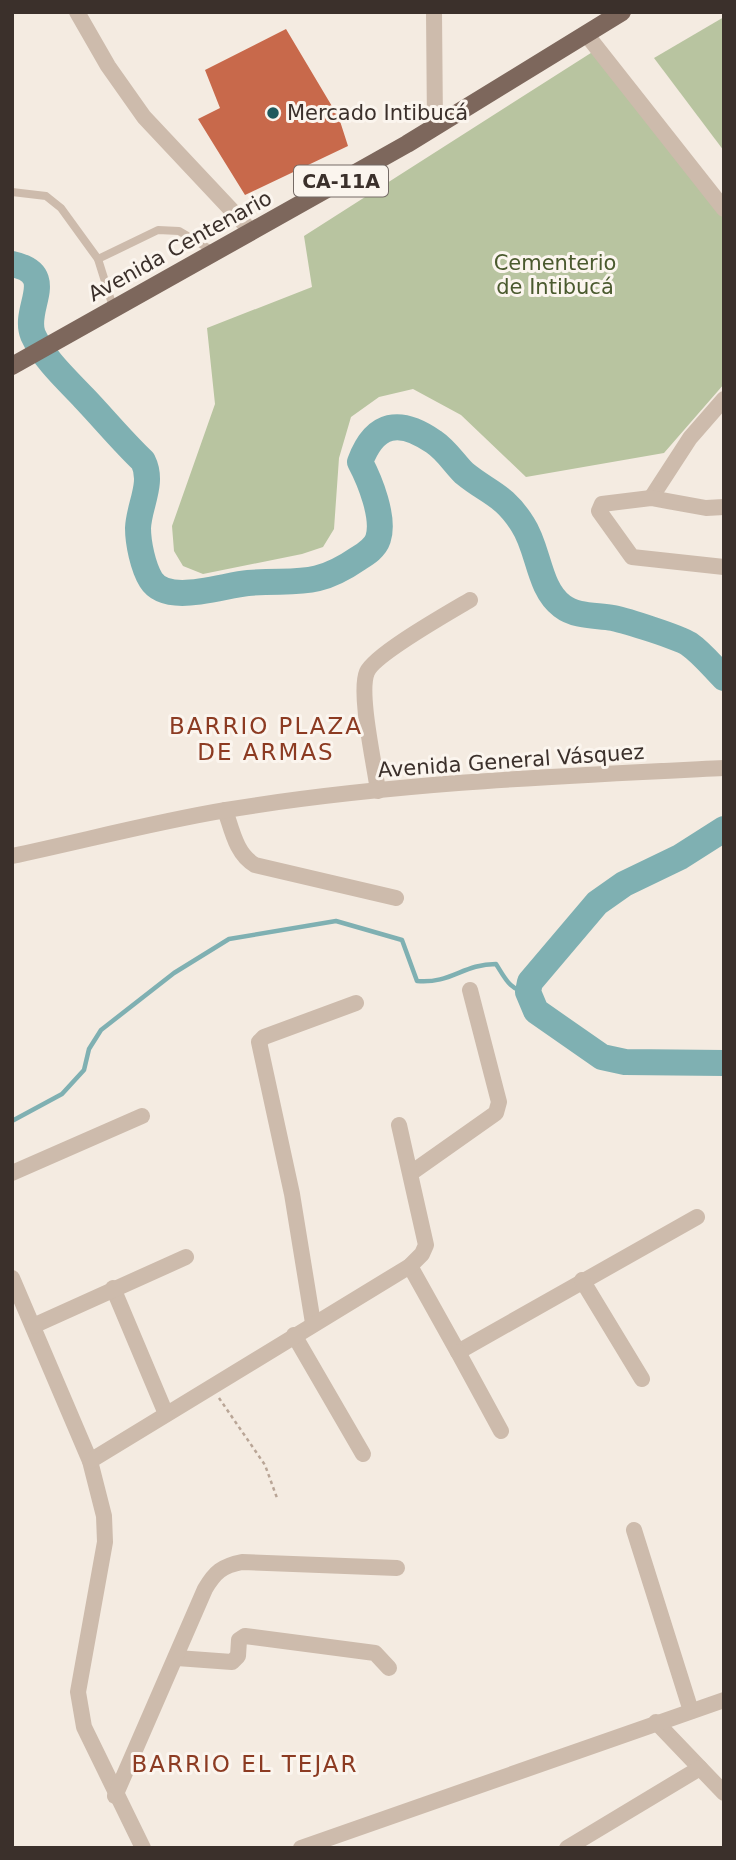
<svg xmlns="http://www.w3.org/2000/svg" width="736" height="1860" font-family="'DejaVu Sans',sans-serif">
<rect width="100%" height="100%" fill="#f4ebe1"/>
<g fill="#b8c4a0">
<path d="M 724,17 L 724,151 L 654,58 Z"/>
<path d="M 594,51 L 724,218 L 724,384 L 664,453 L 526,477 L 461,415 L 413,389 L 379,397 L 351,417 L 339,458 L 334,529 L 323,547 L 302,554 L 203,574 L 183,566 L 174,551 L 172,526 L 215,404 L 207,328 L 312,287 L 304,236 Z"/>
</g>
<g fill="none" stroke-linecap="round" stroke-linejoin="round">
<path stroke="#7fb0b2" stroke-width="4.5" d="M 12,1121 L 62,1094 L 84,1070 L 89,1049 L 101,1030 L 174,973 L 229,939 L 336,921 L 402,940 L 417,981 C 451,984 463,964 496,964 C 505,978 510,991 528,992"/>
<g stroke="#7fb0b2" stroke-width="26">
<path d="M 12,264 C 60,274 22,308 33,335 C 44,359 66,379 84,398 C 104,419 122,441 143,461 C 154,483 139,505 138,528 C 138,543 143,567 151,580 C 167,606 223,585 248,583 C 297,579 314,589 359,558 C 367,553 375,548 378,539 C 385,518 370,481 360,462 C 375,422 400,418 434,442 C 446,450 454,463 464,473 C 488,493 504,494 523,525 C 539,549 538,588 562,606 C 576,617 597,615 613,618 C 627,621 678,637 689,644 C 702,653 713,667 724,678"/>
<path d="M 724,829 L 680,857 L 624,884 L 597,903 L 530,982 L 528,992 L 536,1011 L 602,1057 L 625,1062 L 724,1063"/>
</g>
</g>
<path fill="#c8694b" d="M 286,29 L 339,118 L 348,146 L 245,195 L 198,119 L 220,108 L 205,70 Z"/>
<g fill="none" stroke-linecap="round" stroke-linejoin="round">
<path stroke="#b9a596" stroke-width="2.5" stroke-dasharray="3.5 3.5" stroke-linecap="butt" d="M 219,1398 L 265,1465 L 277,1498"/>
<g stroke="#cdbbac" stroke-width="8">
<path d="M 12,192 L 46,196 L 61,208 L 98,259 L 114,310"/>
<path d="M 98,259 L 158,230 L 179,231 L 213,251"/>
</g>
<g stroke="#cdbbac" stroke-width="16">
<path d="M 77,12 L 108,66 L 144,117 L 252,232"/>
<path d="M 434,12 L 435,127"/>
<path d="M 586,34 L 724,209"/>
<path d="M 651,498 L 690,438 L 724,399"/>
<path d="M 724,507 L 706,508 L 651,498 L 602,504 L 599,511 L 632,557 L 724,567"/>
<path d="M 378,791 C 375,766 358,693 367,672 C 375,654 450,612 470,600"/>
<path d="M 225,810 C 232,830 236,854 255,865 L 396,898"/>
<path d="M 12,856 C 83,841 154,822 226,810 C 390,783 558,776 724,768"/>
<path d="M 12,1173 L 142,1116"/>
<path d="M 411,1173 L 496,1113 L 499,1102 L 470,990"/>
<path d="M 410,1266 L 458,1352 L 697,1217"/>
<path d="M 12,1278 L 90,1461 L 104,1516 L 105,1542 L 78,1692 L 84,1727 L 143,1848"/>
<path d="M 582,1280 L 642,1379"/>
<path d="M 113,1288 L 166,1414"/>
<path d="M 313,1323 L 292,1194 L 259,1042 L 264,1037 L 356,1003"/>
<path d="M 33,1326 L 186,1257"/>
<path d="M 294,1335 L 363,1454"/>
<path d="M 458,1352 L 501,1431"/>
<path d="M 90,1461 L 410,1266 L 422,1254 L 426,1245 L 399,1125"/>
<path d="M 634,1530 L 691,1711"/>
<path d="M 177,1658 L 232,1662 L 238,1656 L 239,1640 L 245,1636 L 375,1653 L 389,1668"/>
<path d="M 656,1722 L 724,1793"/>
<path d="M 115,1796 L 205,1589 C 215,1572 222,1566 242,1562 L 397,1568"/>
<path d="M 301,1848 L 724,1700"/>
<path d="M 567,1848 L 700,1768"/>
</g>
<path stroke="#7d675c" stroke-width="18" d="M 12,366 L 407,144 L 622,12"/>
</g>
<circle fill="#1f5a5e" stroke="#fbf5ee" stroke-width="2.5" cx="273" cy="113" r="7"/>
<g text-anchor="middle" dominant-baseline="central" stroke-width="6" stroke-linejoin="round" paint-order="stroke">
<rect fill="#fbf5ee" stroke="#756b66" stroke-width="2" x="294" y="165.5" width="94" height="31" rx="5"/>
<g font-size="19" font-weight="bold" fill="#3b302b">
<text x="341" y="181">CA-11A</text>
</g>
<g font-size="21" fill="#3b302b" stroke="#fbf5ee" text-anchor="start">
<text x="287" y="113">Mercado Intibucá</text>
</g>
<g font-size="21" fill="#3b302b" stroke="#fbf5ee">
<text transform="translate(180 246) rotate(-29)">Avenida Centenario</text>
<text transform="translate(511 761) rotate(-4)">Avenida General Vásquez</text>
</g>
<g font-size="21" fill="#4a5a2e" stroke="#fbf5ee">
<text x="555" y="263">Cementerio<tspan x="555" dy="24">de Intibucá</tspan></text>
</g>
<g font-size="23" letter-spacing="2" fill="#8c3b22" stroke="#fbf5ee">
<text x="266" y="726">BARRIO PLAZA<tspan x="266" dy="26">DE ARMAS</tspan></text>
<text x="245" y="1764">BARRIO EL TEJAR</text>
</g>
</g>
<rect width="736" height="1860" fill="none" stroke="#3b302b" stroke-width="28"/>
</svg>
